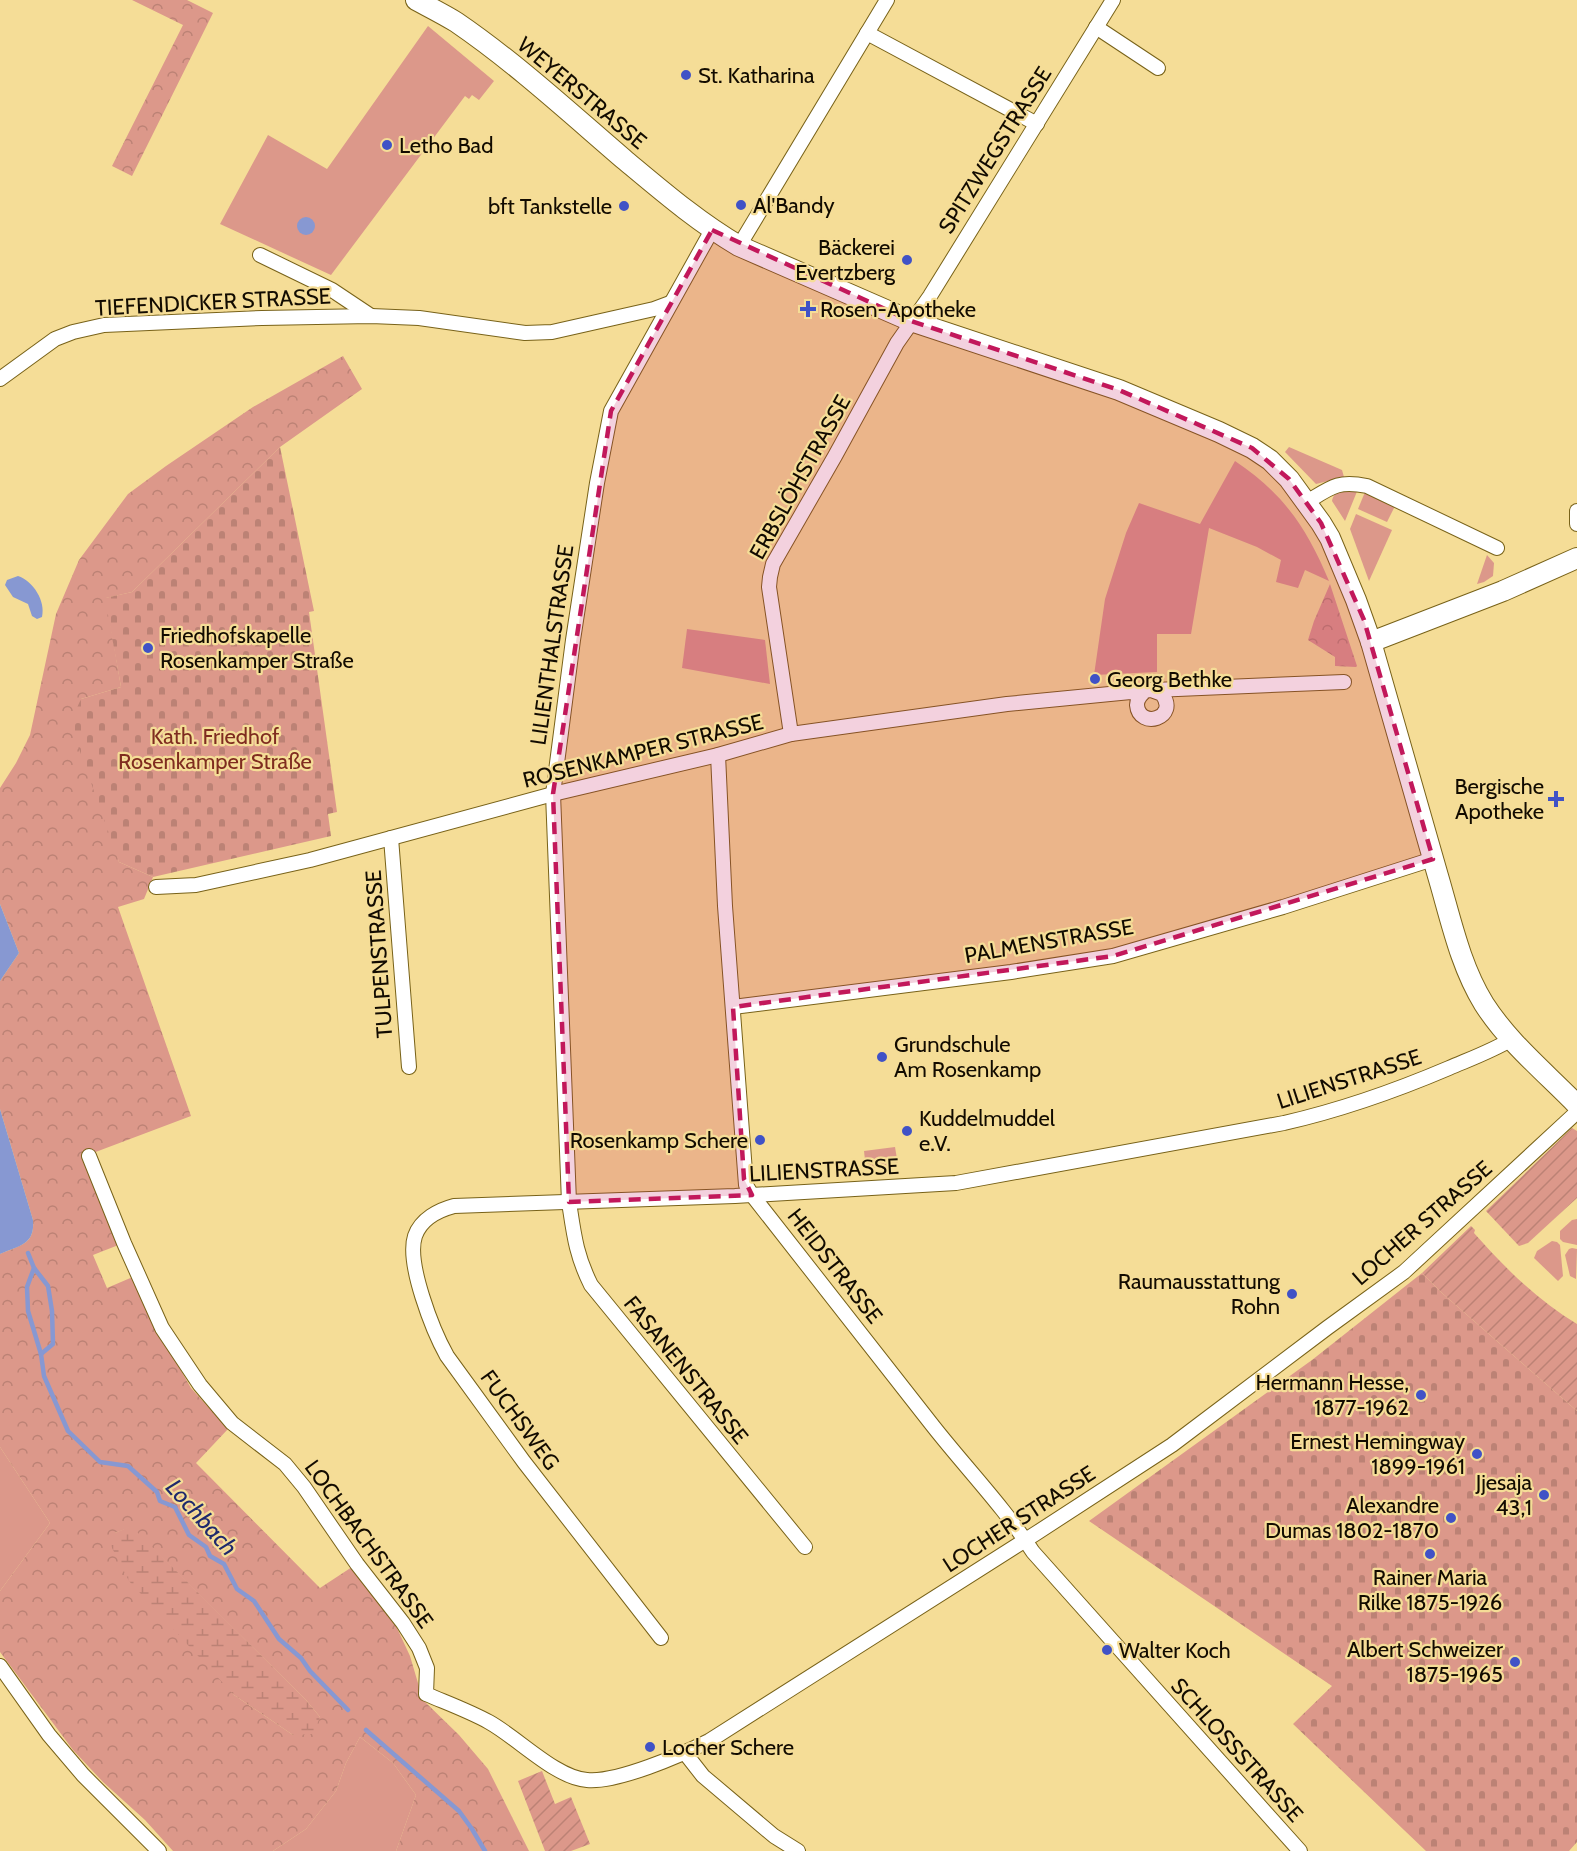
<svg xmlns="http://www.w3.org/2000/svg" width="1577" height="1851" font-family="Cabin,sans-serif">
<defs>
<pattern id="forest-crowns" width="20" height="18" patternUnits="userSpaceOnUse" patternTransform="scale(1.5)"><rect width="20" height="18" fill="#dc988a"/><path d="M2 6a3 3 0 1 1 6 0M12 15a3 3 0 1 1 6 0" fill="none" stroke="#bc8275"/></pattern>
<pattern id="wetland-marsh" width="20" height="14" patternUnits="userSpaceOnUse" patternTransform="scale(1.5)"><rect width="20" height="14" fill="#dc988a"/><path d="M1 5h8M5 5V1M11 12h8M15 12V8" fill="none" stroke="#bc8275"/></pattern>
<pattern id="cemetery-stones" width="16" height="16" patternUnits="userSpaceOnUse" patternTransform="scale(1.5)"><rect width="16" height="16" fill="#dc988a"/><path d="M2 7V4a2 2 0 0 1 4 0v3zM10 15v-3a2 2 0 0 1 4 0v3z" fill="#bc8275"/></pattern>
<pattern id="garden-furrows" width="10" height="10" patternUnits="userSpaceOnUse" patternTransform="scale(1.5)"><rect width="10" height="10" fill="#dc988a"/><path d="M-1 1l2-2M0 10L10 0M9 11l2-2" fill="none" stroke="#bc8275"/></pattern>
</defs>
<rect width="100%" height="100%" fill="#f5dd97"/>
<g fill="#dc988a">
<path d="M 428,26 L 494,81 L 479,100 L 472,95 L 469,99 L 465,96 L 331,275 L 220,224 L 268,135 L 327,169 Z"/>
<path d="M 1289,447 L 1342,470 L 1344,477 L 1316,484 L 1285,452 Z"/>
<path d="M 1235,461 C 1283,493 1307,528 1329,581 L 1305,570 L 1298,588 L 1276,582 L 1281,560 L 1257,547 L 1209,528 L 1191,634 L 1157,634 L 1157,672 L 1094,675 L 1105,599 L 1126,533 L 1139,503 L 1200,524 Z"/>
<path d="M 1358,489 L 1345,521 L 1332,501 C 1334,489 1348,490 1358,489 Z"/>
<path d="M 1365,492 L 1395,506 L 1387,522 L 1358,509 Z"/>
<path d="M 1356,514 L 1392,530 L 1369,581 L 1350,529 Z"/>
<path d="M 1487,555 L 1494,563 L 1493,576 L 1484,582 L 1477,584 Z"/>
<path d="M 687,629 L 765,640 L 770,684 L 682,668 Z"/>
<path d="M 895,1147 L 898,1165 L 866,1169 L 864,1151 Z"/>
<path d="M 1577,1219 L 1577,1245 L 1563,1242 L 1560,1239 L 1560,1231 L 1572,1220 Z"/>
<path d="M 1552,1241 L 1557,1242 L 1560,1245 L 1563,1276 L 1558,1281 L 1534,1258 L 1537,1251 Z"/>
<path d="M 1572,1248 L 1577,1249 L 1576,1279 L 1570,1276 L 1565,1255 L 1569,1249 Z"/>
<path d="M 0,1447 L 50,1523 L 0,1591 Z"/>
<path d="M 360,1737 L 393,1763 L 416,1795 L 396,1851 L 273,1851 L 306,1829 L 336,1791 L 346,1763 Z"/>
</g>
<g fill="url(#forest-crowns)" fill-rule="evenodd">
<path d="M 132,0 L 187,0 L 213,13 L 132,176 L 112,166 L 183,25 Z"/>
<path d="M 343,356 L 362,389 L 280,447 L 132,592 L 106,598 L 121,687 L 81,699 L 119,862 L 153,877 L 144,899 L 118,907 L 191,1116 L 85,1156 L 121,1244 L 93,1255 L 107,1288 L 135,1276 L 159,1332 L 191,1388 L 228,1429 L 196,1463 L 320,1588 L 352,1567 L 397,1628 L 410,1656 L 423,1700 L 459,1735 L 488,1769 L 529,1851 L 396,1851 L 416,1795 L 393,1763 L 360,1737 L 346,1763 L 336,1791 L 306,1829 L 273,1851 L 173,1851 L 145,1820 L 103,1782 L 73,1750 L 0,1652 L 0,1591 L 50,1523 L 0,1447 L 0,1254 C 20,1245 35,1245 33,1220 L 0,1109 L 0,981 L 19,953 L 0,904 L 0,788 L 16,763 L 30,735 L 56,614 L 79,560 L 128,494 L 166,466 L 253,407 ZM 131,1527 L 306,1700 L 320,1717 L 293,1735 L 234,1695 L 115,1533 Z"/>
<path d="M 1330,584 L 1357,666 L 1356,667 L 1335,666 L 1335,657 L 1308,640 L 1314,621 Z"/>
</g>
<path fill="url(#wetland-marsh)" d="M 131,1526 L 306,1700 L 320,1717 L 313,1734 L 293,1735 L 234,1695 L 129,1581 L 110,1544 L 115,1533 Z"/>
<g fill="url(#cemetery-stones)">
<path d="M 280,447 L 314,611 L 309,612 L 337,812 L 328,814 L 331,836 L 153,877 L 119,862 L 70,723 L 81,699 L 121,687 L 105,598 L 132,592 Z"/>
<path d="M 1422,1273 L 1442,1293 L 1577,1411 L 1577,1842 L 1569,1851 L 1426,1851 L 1293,1724 L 1332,1686 L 1089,1521 L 1312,1360 Z"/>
</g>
<g fill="url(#garden-furrows)">
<path d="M 1572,1128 L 1577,1131 L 1577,1198 L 1528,1243 L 1519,1246 L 1486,1211 Z"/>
<path d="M 1471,1226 L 1475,1230 L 1474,1233 C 1505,1268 1537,1300 1577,1324 L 1577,1411 L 1442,1293 L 1422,1273 Z"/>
<path d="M 542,1771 L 555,1804 L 571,1797 L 590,1844 L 571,1851 L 545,1851 L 518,1781 Z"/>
</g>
<g fill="#8798d2">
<circle cx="306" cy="226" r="9"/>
<path d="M 18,576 C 33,581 46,601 42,617 L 37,619 L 32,616 L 28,604 L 13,597 L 5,585 L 7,580 Z"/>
<path d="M 0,904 L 19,953 L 0,981 Z"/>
<path d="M 0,1109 L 33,1220 C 35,1245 20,1245 0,1254 Z"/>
</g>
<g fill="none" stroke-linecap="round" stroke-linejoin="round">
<g stroke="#8798d2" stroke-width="4.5">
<path d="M 28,1253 L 34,1268 L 48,1286 L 52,1311 L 53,1344 L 41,1354"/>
<path d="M 34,1268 L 27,1287 L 28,1311 L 41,1354 L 44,1376 L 68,1431 L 100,1462 L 128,1466 L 157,1492 L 160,1501 L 175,1507 L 189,1535 L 206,1547 L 210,1556 L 224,1564 L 237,1589 L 254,1601 L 279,1639 L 301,1658 L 310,1671 L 348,1710"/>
<path d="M 366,1730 L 459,1811 L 472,1829 L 485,1851"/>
</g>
<g stroke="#786219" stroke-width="16">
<g id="street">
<path d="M 1096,27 L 1158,68"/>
<path d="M 867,33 L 1037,124"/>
<path d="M 712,230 L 611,411 L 597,483 L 573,640 L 553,794 L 569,1202 C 574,1235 576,1255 591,1285 L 805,1547"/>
<path d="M 739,246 L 887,0"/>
<path d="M 260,255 L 332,290 L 371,316"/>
<path d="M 0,379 L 55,339 L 73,332 L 104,325 L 262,318 L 371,316 L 419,318 L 525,333 L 552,332 L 654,309 L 670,303"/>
<path d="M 1307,502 C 1331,487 1338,480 1367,486 L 1497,548"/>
<path d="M 1577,511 L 1577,524"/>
<path d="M 1154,690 L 1344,682"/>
<path d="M 791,734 L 769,587 L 770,577 L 773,564 L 835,456 L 897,343 L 930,296 L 1113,0"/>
<path d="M 718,755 L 725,906 L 746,1185 L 752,1195 C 813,1272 873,1349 933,1426 C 966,1468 1004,1507 1033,1552 L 1300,1851"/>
<path d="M 391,838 L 409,1067"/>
<path d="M 156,887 L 196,885 L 310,860 L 553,794 L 718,755 L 791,734 L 1007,704 L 1151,690 L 1162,694 C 1180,718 1139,730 1137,705 C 1137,698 1141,694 1147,690"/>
<path d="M 733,1007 L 1011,972 L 1113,956 L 1283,907 L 1433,859"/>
<path d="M 89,1156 L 124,1243 L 162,1328 L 200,1385 L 232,1423 L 285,1464 L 304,1487 L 357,1564 L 403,1623 L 419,1648 L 427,1668 L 426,1694 C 447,1703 469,1711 489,1722 C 518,1738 556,1778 587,1780 C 617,1783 681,1755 709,1741 L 1035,1534 L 1172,1445 L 1327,1328 L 1404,1272 L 1577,1112"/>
<path d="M 661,1638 L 524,1462 L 447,1356 C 433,1331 406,1263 415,1236 C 421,1219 439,1210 454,1206 L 735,1196 L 956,1183 L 1284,1123 C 1341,1110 1395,1091 1449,1068 C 1470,1059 1492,1051 1512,1039"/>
<path d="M 0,1666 L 49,1735 L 83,1775 L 159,1851"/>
<path d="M 685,1753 L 703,1776 L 774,1836 L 798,1851"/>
</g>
</g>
<g stroke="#786219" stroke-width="22">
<g id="secondary">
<path d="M 416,0 C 429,7 443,14 456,22 C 516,63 570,113 626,161 C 662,191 698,222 739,246 L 911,321 L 1119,390 L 1219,432 L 1252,448 L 1270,460 L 1289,479 L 1321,523 L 1330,538 L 1356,600 L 1371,642 C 1393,720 1415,798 1438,876 C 1451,920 1460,965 1484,1004 C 1509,1043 1546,1073 1577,1105"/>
<path d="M 1371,642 L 1503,591 L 1577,558"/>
</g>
</g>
<use href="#street" stroke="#fff" stroke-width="14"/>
<use href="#secondary" stroke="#fff" stroke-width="20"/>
</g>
<path fill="#c2185b" fill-opacity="0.2" stroke="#c2185b" stroke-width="4.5" stroke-dasharray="12 8" stroke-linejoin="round" d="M 712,230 L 911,321 L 1119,390 L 1252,448 L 1289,479 L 1321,523 L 1364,620 L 1433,859 L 1113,956 L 733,1007 L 744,1179 L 752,1195 L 569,1202 L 553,794 L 611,411 Z"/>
<g fill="#4052c6" stroke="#f5dd97" stroke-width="2">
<circle cx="686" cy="75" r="6"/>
<circle cx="387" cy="145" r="6"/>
<circle cx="741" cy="205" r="6"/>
<circle cx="624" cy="206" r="6"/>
<circle cx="907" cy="260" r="6"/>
<path d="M805 300h6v6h6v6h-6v6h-6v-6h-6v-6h6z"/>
<circle cx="148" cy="648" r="6"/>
<circle cx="1095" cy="679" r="6"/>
<path d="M1553 790h6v6h6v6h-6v6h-6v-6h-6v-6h6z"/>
<circle cx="882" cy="1057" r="6"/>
<circle cx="907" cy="1131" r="6"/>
<circle cx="760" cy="1140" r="6"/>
<circle cx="1292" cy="1294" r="6"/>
<circle cx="1421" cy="1395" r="6"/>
<circle cx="1477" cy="1454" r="6"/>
<circle cx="1544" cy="1495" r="6"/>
<circle cx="1451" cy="1518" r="6"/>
<circle cx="1430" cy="1554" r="6"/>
<circle cx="1107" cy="1650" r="6"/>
<circle cx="1515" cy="1662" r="6"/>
<circle cx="650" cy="1747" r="6"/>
</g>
<g text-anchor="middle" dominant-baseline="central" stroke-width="4.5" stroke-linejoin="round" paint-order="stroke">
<g font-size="22" fill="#120b00" stroke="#f5dd97" text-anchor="start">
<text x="698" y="75">St. Katharina</text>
<text x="399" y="145">Letho Bad</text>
<text x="753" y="205">Al'Bandy</text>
<text x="612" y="206" text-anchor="end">bft Tankstelle</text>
<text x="895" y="247" text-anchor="end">Bäckerei<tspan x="895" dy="25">Evertzberg</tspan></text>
<text x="820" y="309">Rosen-Apotheke</text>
<text x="160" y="635">Friedhofskapelle<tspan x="160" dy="25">Rosenkamper Straße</tspan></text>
<text x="1107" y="679">Georg Bethke</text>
<text x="1544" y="786" text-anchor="end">Bergische<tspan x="1544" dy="25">Apotheke</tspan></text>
<text x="894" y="1044">Grundschule<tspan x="894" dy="25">Am Rosenkamp</tspan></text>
<text x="919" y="1118">Kuddelmuddel<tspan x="919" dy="25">e.V.</tspan></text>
<text x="748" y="1140" text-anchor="end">Rosenkamp Schere</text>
<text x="1280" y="1281" text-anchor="end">Raumausstattung<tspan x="1280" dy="25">Rohn</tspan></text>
<text x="1409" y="1382" text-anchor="end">Hermann Hesse,<tspan x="1409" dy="25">1877-1962</tspan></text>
<text x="1465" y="1441" text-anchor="end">Ernest Hemingway<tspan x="1465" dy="25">1899-1961</tspan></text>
<text x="1532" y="1482" text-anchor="end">Jjesaja<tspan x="1532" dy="25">43,1</tspan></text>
<text x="1439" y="1505" text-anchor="end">Alexandre<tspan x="1439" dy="25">Dumas 1802-1870</tspan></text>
<text x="1430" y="1577" text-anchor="middle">Rainer Maria<tspan x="1430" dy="25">Rilke 1875-1926</tspan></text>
<text x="1503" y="1649" text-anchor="end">Albert Schweizer<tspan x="1503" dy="25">1875-1965</tspan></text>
<text x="1119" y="1650">Walter Koch</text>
<text x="662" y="1747">Locher Schere</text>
</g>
<g font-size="22" fill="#120b00" stroke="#f5dd97">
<text transform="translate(582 93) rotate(40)">WEYERSTRASSE</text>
<text transform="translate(995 150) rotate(-58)">SPITZWEGSTRASSE</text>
<text transform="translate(213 302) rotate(-3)">TIEFENDICKER STRASSE</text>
<text transform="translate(800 477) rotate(-61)">ERBSLÖHSTRASSE</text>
<text transform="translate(552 645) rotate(-82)">LILIENTHALSTRASSE</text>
<text transform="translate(643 751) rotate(-14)">ROSENKAMPER STRASSE</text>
<text transform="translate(1049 941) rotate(-10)">PALMENSTRASSE</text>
<text transform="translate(379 954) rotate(-94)">TULPENSTRASSE</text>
<text transform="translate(1349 1079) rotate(-18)">LILIENSTRASSE</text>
<text transform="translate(824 1170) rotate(-3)">LILIENSTRASSE</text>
<text transform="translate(1422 1223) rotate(-41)">LOCHER STRASSE</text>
<text transform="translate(835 1266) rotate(52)">HEIDSTRASSE</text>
<text transform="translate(686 1370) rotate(51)">FASANENSTRASSE</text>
<text transform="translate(520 1420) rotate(54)">FUCHSWEG</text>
<text transform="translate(1019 1519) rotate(-33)">LOCHER STRASSE</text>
<text transform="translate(369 1544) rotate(54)">LOCHBACHSTRASSE</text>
<text transform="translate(1237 1750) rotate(48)">SCHLOSSSTRASSE</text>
</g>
<g font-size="22" fill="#7f2c20" stroke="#f5dd97">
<text x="215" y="736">Kath. Friedhof<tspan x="215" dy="25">Rosenkamper Straße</tspan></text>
</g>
<g font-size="24" font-style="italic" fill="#1f296d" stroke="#f5dd97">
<text transform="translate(202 1517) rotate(48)">Lochbach</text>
</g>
</g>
</svg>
